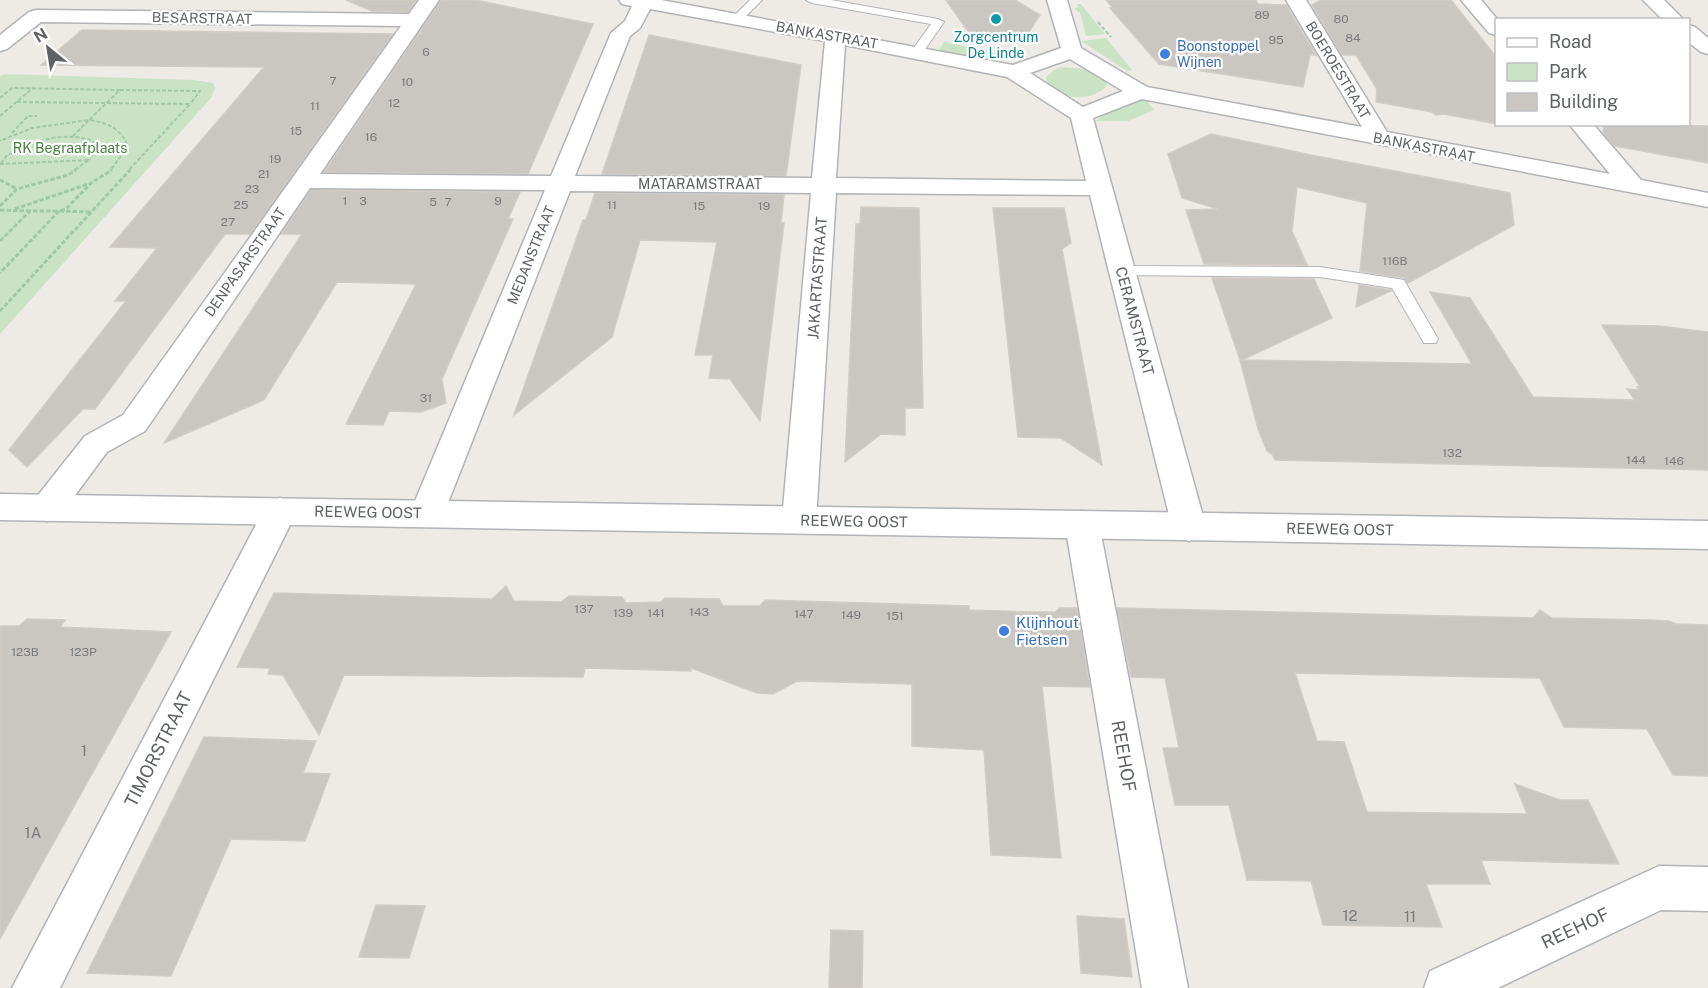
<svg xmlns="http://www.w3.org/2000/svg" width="1708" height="988" font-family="'Public Sans',sans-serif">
<rect width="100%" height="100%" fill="#eeebe6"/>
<g fill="#cbe3c5">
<path d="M 1077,4 L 1081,4 L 1105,34 L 1086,36 L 1080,13 L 1074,9 L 1078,7 Z"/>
<path d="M 1106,38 L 1132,70 L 1127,71 L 1081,41 Z"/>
<path d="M 944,42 L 996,52 L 991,60 L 939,50 Z"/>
<path d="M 1061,67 L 1088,69 L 1106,80 L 1107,85 C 1096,103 1048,101 1046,77 L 1054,70 Z"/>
<path d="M 5,74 L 194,80 L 213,83 L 215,88 L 211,98 L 0,334 L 0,76 Z"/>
<path d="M 1139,101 L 1147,101 L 1154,110 L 1128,121 L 1096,121 L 1106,113 Z"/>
</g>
<g fill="#cac6c2" stroke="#d2ccc5" stroke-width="1.5">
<path d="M 346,0 L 416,0 L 408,12 L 372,11 Z"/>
<path d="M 441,0 L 475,0 L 593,24 L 528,174 L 324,172 L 418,34 L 423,34 L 419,33 Z"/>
<path d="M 946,0 L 1015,0 L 1040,15 L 1029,32 L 1023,36 L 986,42 L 967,30 Z"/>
<path d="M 1106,0 L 1256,0 L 1258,4 L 1286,5 L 1316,55 L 1310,55 L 1303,87 L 1159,64 L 1110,8 L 1113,8 Z"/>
<path d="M 1321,0 L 1451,0 L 1497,58 L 1497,124 L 1444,114 L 1436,115 L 1432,112 L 1376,102 L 1377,89 L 1356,55 L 1342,55 L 1312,5 Z"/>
<path d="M 82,30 L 393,34 L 250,234 L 225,234 L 95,409 L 83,409 L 27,467 L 9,450 L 126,301 L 115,301 L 157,248 L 110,247 L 264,67 L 41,65 Z"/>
<path d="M 649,35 L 801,65 L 786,176 L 602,174 Z"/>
<path d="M 1604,124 L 1708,126 L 1708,163 L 1615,146 L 1603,133 Z"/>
<path d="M 1211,134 L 1311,155 L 1510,193 L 1514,225 L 1408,283 L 1404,278 L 1360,271 L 1367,203 L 1297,187 L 1292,231 L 1307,265 L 1204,264 L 1186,210 L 1218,209 L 1182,198 L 1168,154 Z"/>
<path d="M 311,190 L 520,192 L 508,219 L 513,219 L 442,379 L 446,403 L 421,412 L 389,411 L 383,425 L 346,424 L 416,284 L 337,282 L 264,400 L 164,443 L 302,234 L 281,234 Z"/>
<path d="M 595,193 L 784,195 L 781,223 L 784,223 L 760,421 L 730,379 L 709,378 L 713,355 L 695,355 L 717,242 L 640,240 L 612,337 L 514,415 L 583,220 L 586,220 Z"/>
<path d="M 861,207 L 919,208 L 923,408 L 905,408 L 905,435 L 881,434 L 845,462 L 856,224 L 860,224 Z"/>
<path d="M 993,208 L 1064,208 L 1071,243 L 1062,249 L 1102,465 L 1061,438 L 1018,437 Z"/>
<path d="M 1212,278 L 1314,279 L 1332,318 L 1242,360 L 1472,364 L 1430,292 L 1470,298 L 1533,397 L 1635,400 L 1627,389 L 1639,390 L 1637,387 L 1640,387 L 1602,325 L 1660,326 L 1708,332 L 1708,470 L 1275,460 L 1272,454 L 1267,451 L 1258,429 L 1240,360 Z"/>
<path d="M 1359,285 L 1391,290 L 1391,291 L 1356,307 Z"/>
<path d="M 506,586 L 514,601 L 561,602 L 569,596 L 622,597 L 626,603 L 661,602 L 665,598 L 719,599 L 723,606 L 760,606 L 765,600 L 969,606 L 969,610 L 1034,612 L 1055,612 L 1060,608 L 1077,608 L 1090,687 L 1042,686 L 1061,858 L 991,855 L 984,750 L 912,746 L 912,684 L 797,681 L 773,694 L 757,693 L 691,668 L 691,671 L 585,668 L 583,677 L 344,675 L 319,735 L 283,675 L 268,674 L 270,668 L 237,667 L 274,593 L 492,599 Z"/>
<path d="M 1117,608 L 1533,618 L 1540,610 L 1552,618 L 1649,620 L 1669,621 L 1676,624 L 1708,625 L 1708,776 L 1673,775 L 1647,729 L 1564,727 L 1540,678 L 1295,673 L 1317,741 L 1344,742 L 1367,812 L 1527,814 L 1515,784 L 1560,800 L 1588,800 L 1619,864 L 1481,860 L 1490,884 L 1426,884 L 1442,927 L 1323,925 L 1311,881 L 1247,880 L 1229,805 L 1175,805 L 1163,748 L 1179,748 L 1165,678 L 1131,677 Z"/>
<path d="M 27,619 L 65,620 L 60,627 L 171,632 L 0,939 L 0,626 L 19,626 Z"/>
<path d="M 204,737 L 316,741 L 303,773 L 330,774 L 305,841 L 231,839 L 171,976 L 87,973 Z"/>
<path d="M 376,905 L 425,906 L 409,958 L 359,957 Z"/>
<path d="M 1077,916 L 1124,919 L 1132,977 L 1081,973 Z"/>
<path d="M 831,930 L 863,931 L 862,988 L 829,988 Z"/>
</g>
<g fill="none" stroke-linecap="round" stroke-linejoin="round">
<g stroke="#b1b4b7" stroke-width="2">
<g id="service">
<path d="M 750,0 L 762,0 L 741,21 L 733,21 L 733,17 Z"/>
<path d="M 806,0 L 831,0 L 938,19 L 944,22 L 921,55 L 917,56 L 911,52 L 931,24 L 812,3 Z"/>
<path d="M 1122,266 L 1320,267 L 1398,279 L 1404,280 L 1438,339 L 1436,343 L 1424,343 L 1392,288 L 1320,277 L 1116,275 L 1114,271 Z"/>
</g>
</g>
<g stroke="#b1b4b7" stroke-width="3">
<g id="minor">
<path d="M 419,0 L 439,0 L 320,174 L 551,176 L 611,33 L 625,21 L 632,6 L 622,4 L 619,0 L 661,0 L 1013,65 L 1061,48 L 1047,0 L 1067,0 L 1081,48 L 1147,87 L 1362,127 L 1286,0 L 1306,0 L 1387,132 L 1610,174 L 1569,124 L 1593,124 L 1641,180 L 1708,193 L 1708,207 L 1142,99 L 1093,118 L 1206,527 L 1201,537 L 1189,541 L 1177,537 L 1172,527 L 1090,195 L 836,193 L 816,520 L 811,529 L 799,533 L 787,529 L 782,520 L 811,193 L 570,191 L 444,513 L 439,522 L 427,526 L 415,522 L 410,513 L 545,190 L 310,188 L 145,431 L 107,452 L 59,517 L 47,521 L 35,517 L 30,508 L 35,499 L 85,436 L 123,415 L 401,26 L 41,22 L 7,49 L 0,51 L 0,35 L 29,12 L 36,10 L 409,14 ZM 650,9 L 825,41 L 812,178 L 575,176 L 630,36 L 640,28 ZM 845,45 L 1007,77 L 1071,118 L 1086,181 L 836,178 ZM 1070,59 L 1123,91 L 1083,107 L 1030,73 Z"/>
<path d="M 1461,0 L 1481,0 L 1498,20 L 1496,20 L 1496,35 L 1489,33 Z"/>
<path d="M 1643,0 L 1664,0 L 1684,20 L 1663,20 Z"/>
<path d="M 1688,25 L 1695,27 L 1708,38 L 1708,54 L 1701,52 L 1688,42 Z"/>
<path d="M 280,498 L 292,502 L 297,511 L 60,988 L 12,988 L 268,502 Z"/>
<path d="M 1082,511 L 1094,514 L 1099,524 L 1188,988 L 1142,988 L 1065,524 L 1070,514 Z"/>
<path d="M 1659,866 L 1708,867 L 1708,911 L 1661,910 L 1498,988 L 1424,988 L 1430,971 Z"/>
</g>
</g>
<g stroke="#b1b4b7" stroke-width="3">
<path id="tertiary" d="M 0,494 L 1708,521 L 1708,549 L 0,520 Z"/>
</g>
<g stroke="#a2c8a6" stroke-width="2" stroke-dasharray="4 2" stroke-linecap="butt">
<path d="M 1098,22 L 1111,37"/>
<path d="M 120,90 L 200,91 L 190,104"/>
<path d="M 0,98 L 12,88 L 120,90 L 89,120 L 32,128 L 0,141"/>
<path d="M 17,102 L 190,104 L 128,171"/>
<path d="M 0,116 L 33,88"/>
<path d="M 12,133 L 28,116 L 37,116"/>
<path d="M 73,136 L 89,120 C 108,123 120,128 128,146 L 110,171"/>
<path d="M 12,152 C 39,140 64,131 93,141 L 95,151"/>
<path d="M 1,163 L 8,154 L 95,151 L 89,160"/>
<path d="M 0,164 L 89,160 L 73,171"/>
</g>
<g stroke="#a2c8a6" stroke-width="3" stroke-dasharray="4.5 2" stroke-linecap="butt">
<path d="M 0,180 L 17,189"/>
<path d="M 0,206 L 17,189 L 68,175 L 76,170"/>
<path d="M 15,209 L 88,184"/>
<path d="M 0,210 L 30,211"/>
<path d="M 90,212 L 59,211 L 66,209 L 91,183 L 112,170"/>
<path d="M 0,241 L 30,211 L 59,211 L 0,273"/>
<path d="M 0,311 L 130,170"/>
</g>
<use href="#service" fill="#fff" fill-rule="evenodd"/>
<use href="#minor" fill="#fff" fill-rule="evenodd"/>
<use href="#tertiary" fill="#fff" fill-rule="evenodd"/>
</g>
<circle fill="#0f9aa8" stroke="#fff" stroke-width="2" cx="996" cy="19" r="6"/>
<g fill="#3f7fe0" stroke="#fff" stroke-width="2">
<circle cx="1165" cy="54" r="6"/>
<circle cx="1004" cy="631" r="6"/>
</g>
<g text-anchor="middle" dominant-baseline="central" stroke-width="4.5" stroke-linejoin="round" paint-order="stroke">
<g font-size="12" fill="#797b7c">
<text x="1262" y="15">89</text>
<text x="1341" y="19">80</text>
<text x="1353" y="38">84</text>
<text x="1276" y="40">95</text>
<text x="426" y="52">6</text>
<text x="333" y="81">7</text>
<text x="407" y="82">10</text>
<text x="394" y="103">12</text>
<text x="315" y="106">11</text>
<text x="296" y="131">15</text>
<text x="371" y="137">16</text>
<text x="275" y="159">19</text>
<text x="264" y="174">21</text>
<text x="252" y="189">23</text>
<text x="345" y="201">1</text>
<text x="363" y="201">3</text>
<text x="498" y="201">9</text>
<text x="433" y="202">5</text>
<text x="448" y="202">7</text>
<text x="241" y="205">25</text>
<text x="612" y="205">11</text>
<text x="699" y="206">15</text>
<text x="764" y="206">19</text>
<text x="228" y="222">27</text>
<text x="1395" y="261">116B</text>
<text x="426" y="398">31</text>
<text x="1452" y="453">132</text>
<text x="1636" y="460">144</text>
<text x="1674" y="461">146</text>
<text x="584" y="609">137</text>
<text x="699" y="612">143</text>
<text x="623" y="613">139</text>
<text x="656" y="613">141</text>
<text x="804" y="614">147</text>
<text x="851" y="615">149</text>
<text x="895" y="616">151</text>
<text x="25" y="652">123B</text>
<text x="83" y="652">123P</text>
</g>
<g font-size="14" fill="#5e6265" stroke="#fff">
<text transform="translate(202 18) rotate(1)">BESARSTRAAT</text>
<text transform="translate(827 35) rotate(10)">BANKASTRAAT</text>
<text transform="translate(1338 70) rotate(59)">BOEROESTRAAT</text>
<text transform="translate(1424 147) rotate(11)">BANKASTRAAT</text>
<text x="700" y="184">MATARAMSTRAAT</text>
<text transform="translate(531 255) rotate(-68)">MEDANSTRAAT</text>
<text transform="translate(245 262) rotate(-55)">DENPASARSTRAAT</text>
</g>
<g font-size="14" fill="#0d838f" stroke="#fff">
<text x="996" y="37">Zorgcentrum<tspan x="996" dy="16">De Linde</tspan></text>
</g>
<g font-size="14" fill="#366cbe" stroke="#fff" text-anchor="start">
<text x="1177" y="46">Boonstoppel<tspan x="1177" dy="16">Wijnen</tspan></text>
</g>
<g font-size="14" fill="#48823f" stroke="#fff">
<text x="70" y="148">RK Begraafplaats</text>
</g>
<g font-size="15" fill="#5e6265" stroke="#fff">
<text transform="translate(817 278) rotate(-86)">JAKARTASTRAAT</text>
<text transform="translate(1135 321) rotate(75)">CERAMSTRAAT</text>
<text transform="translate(368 512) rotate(1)">REEWEG OOST</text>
<text transform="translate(854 521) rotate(1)">REEWEG OOST</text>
<text transform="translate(1340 529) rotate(1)">REEWEG OOST</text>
</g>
<g font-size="15" fill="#366cbe" stroke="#fff" text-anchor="start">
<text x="1016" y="622">Klijnhout<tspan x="1016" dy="17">Fietsen</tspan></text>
</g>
<g font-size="15" fill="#797b7c">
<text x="84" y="750">1</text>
<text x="33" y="832">1A</text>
<text x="1350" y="915">12</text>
<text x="1410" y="916">11</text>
</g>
<g font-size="18" fill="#5e6265" stroke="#fff">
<text transform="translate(158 749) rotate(-63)">TIMORSTRAAT</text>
<text transform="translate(1124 756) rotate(80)">REEHOF</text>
<text transform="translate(1575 928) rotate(-25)">REEHOF</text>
</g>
</g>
<rect x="1495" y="18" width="195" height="108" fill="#ffffff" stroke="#bfc0c1" stroke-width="1.5"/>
<rect x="1507" y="38" width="30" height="9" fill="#ffffff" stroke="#bfc0c1" stroke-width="1.5"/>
<text x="1549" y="48" font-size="18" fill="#5e6265">Road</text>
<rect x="1507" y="63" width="30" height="18" fill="#cbe3c5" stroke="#bfc0c1" stroke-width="1.5"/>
<text x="1549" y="78" font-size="18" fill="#5e6265">Park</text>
<rect x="1507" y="93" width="30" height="18" fill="#cac6c2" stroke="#bfc0c1" stroke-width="1.5"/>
<text x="1549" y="108" font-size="18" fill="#5e6265">Building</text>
<g transform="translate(48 48) rotate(330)" stroke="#ffffff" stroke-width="4.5" paint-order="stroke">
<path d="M0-4.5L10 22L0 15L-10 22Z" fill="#5e6265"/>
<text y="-9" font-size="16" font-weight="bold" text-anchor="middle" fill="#5e6265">N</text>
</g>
</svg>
